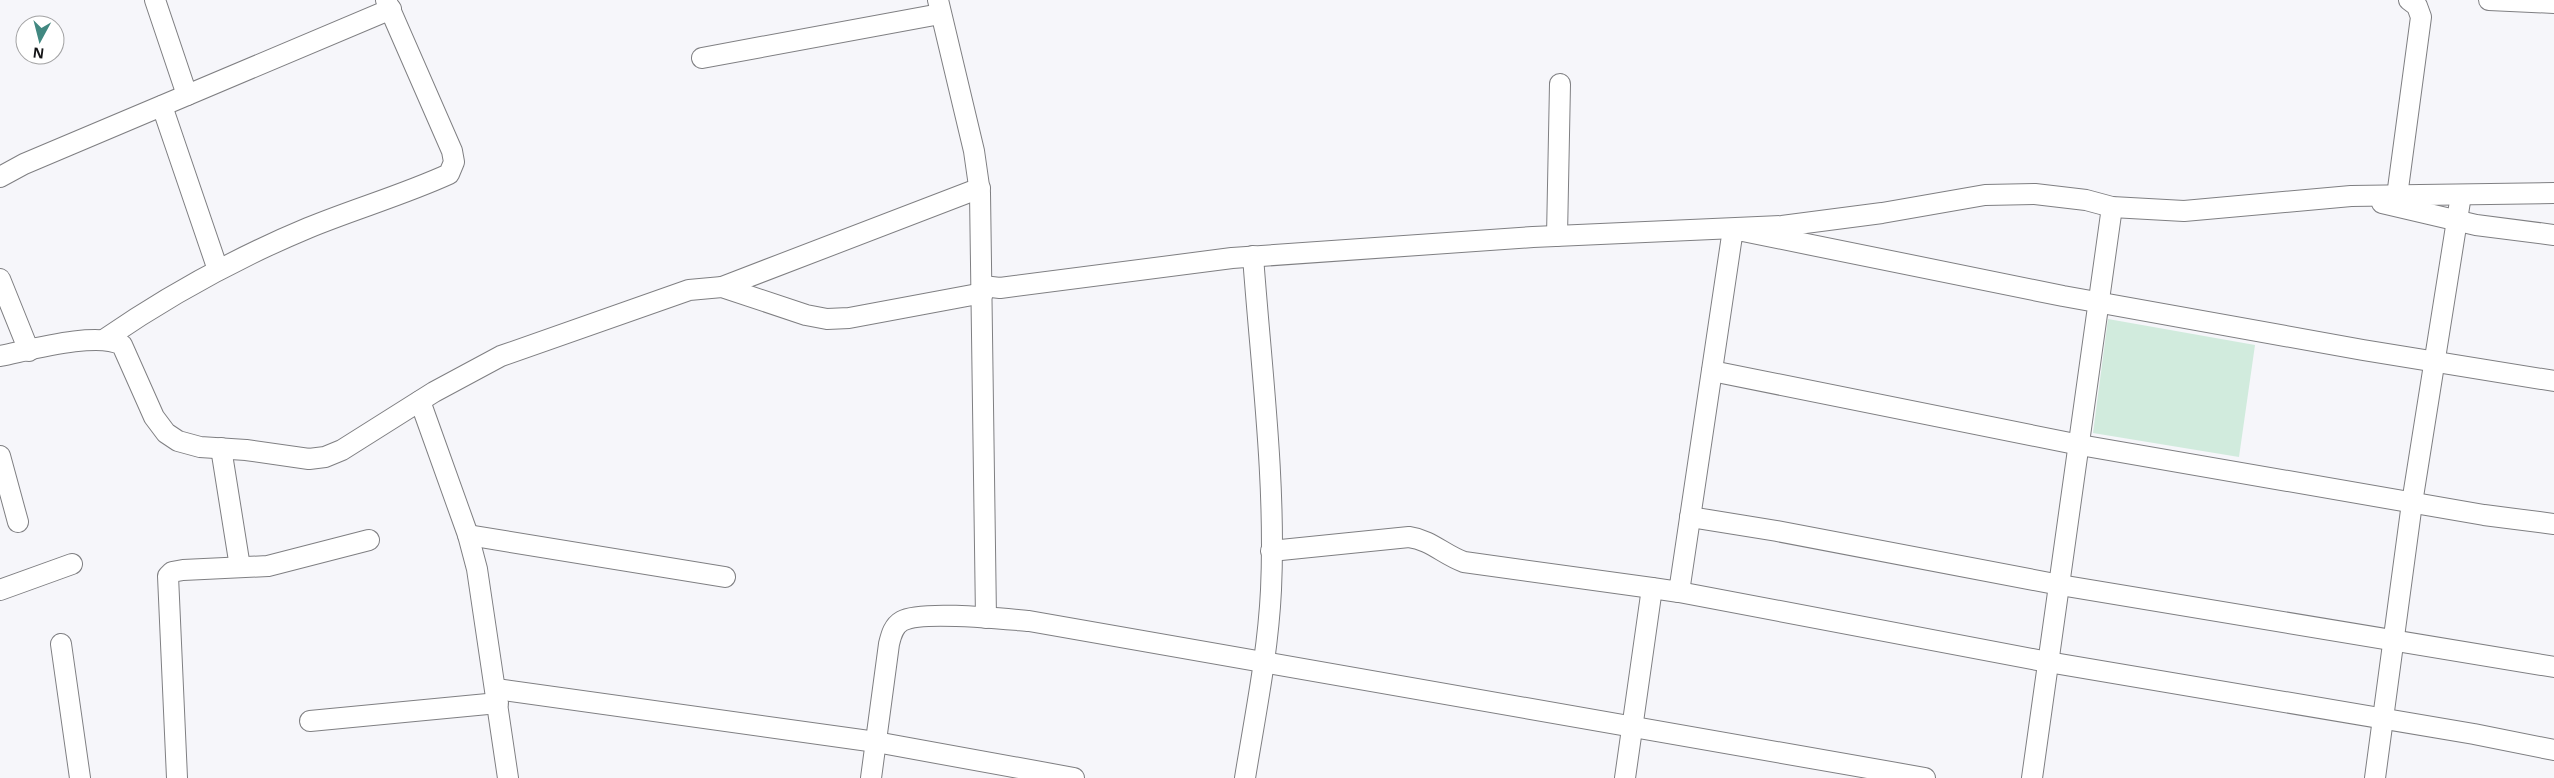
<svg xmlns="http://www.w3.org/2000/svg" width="2554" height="778" font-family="'Noto Sans',sans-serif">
<rect width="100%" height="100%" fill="#f6f6fa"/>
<path fill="#d1ebdd" d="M 2108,319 L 2255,345 L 2239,457 L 2093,433 Z"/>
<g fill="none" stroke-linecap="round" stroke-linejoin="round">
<g stroke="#7f7f82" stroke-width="22">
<g id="minor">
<path d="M 155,0 L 187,95"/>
<path d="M 938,0 L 974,151 L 980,193 L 986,618"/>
<path d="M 2489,0 L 2554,3"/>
<path d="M 702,58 L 940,14"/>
<path d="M 162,106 L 218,270"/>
<path d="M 0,177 L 24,164 L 391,9"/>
<path d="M 2397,196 L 2421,17 L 2417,6 L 2409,0"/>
<path d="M 2382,203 L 2476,225 L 2554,235"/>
<path d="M 1557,236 L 1560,84"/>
<path d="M 0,279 L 29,351"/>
<path d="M 983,286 L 1000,288 L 1232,258 L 1533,237 L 1782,226 L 1882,213 L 1985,195 L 2035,194 L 2086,200 L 2112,207 L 2184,211 L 2351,196 L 2554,193"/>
<path d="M 722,287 L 980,188"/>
<path d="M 105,339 C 169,295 236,258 308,228 C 354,209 403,195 449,174 L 454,162 L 452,151 L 386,0"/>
<path d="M 0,356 C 30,350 97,331 122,345 L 154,417 L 166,433 L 178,441 L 200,447 L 246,450 L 309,459 L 325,457 L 342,450 L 434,392 L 501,356 L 689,290 L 722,287 L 806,315 L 827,319 L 849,318 L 983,293"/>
<path d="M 1712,371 L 2080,445 L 2484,515 L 2554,524"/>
<path d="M 420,401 L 468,535 L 477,569 L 508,778"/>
<path d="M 221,448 L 240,567"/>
<path d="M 0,456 L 18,522"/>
<path d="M 1690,517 L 1777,531 L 2060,585 L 2554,667"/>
<path d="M 468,535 L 725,577"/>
<path d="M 1271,551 L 1409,537 C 1431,540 1444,555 1464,562 L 1652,588"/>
<path d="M 0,590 L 72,564"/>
<path d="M 1679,592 L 2048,662 L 2474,734 L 2554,750"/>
<path d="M 61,644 L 80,778"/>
<path d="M 496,689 L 876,742 L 1074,778"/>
<path d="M 310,721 L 498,703"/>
<path d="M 177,778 L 168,576 L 172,572 L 183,570 L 268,566 L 369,540"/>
<path d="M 871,778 L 889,644 C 891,636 893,626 902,621 C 921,610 1005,619 1029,621 L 1925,778"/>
<path d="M 1245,778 C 1255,716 1268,653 1271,590 C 1276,479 1261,367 1253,256"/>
<path d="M 1625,778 L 1652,588 L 1679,592 L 1733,229 L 2063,296 L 2363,350 L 2554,381"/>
<path d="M 2032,778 L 2112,207"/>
<path d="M 2375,778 L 2412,503 L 2461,195"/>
</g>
</g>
<use href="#minor" stroke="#fff" stroke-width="20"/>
</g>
<g transform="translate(40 40) rotate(187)"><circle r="24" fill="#ffffff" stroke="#a2a2a3"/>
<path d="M0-4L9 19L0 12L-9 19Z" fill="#418881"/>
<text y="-8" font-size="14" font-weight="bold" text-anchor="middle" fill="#161618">N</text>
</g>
</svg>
